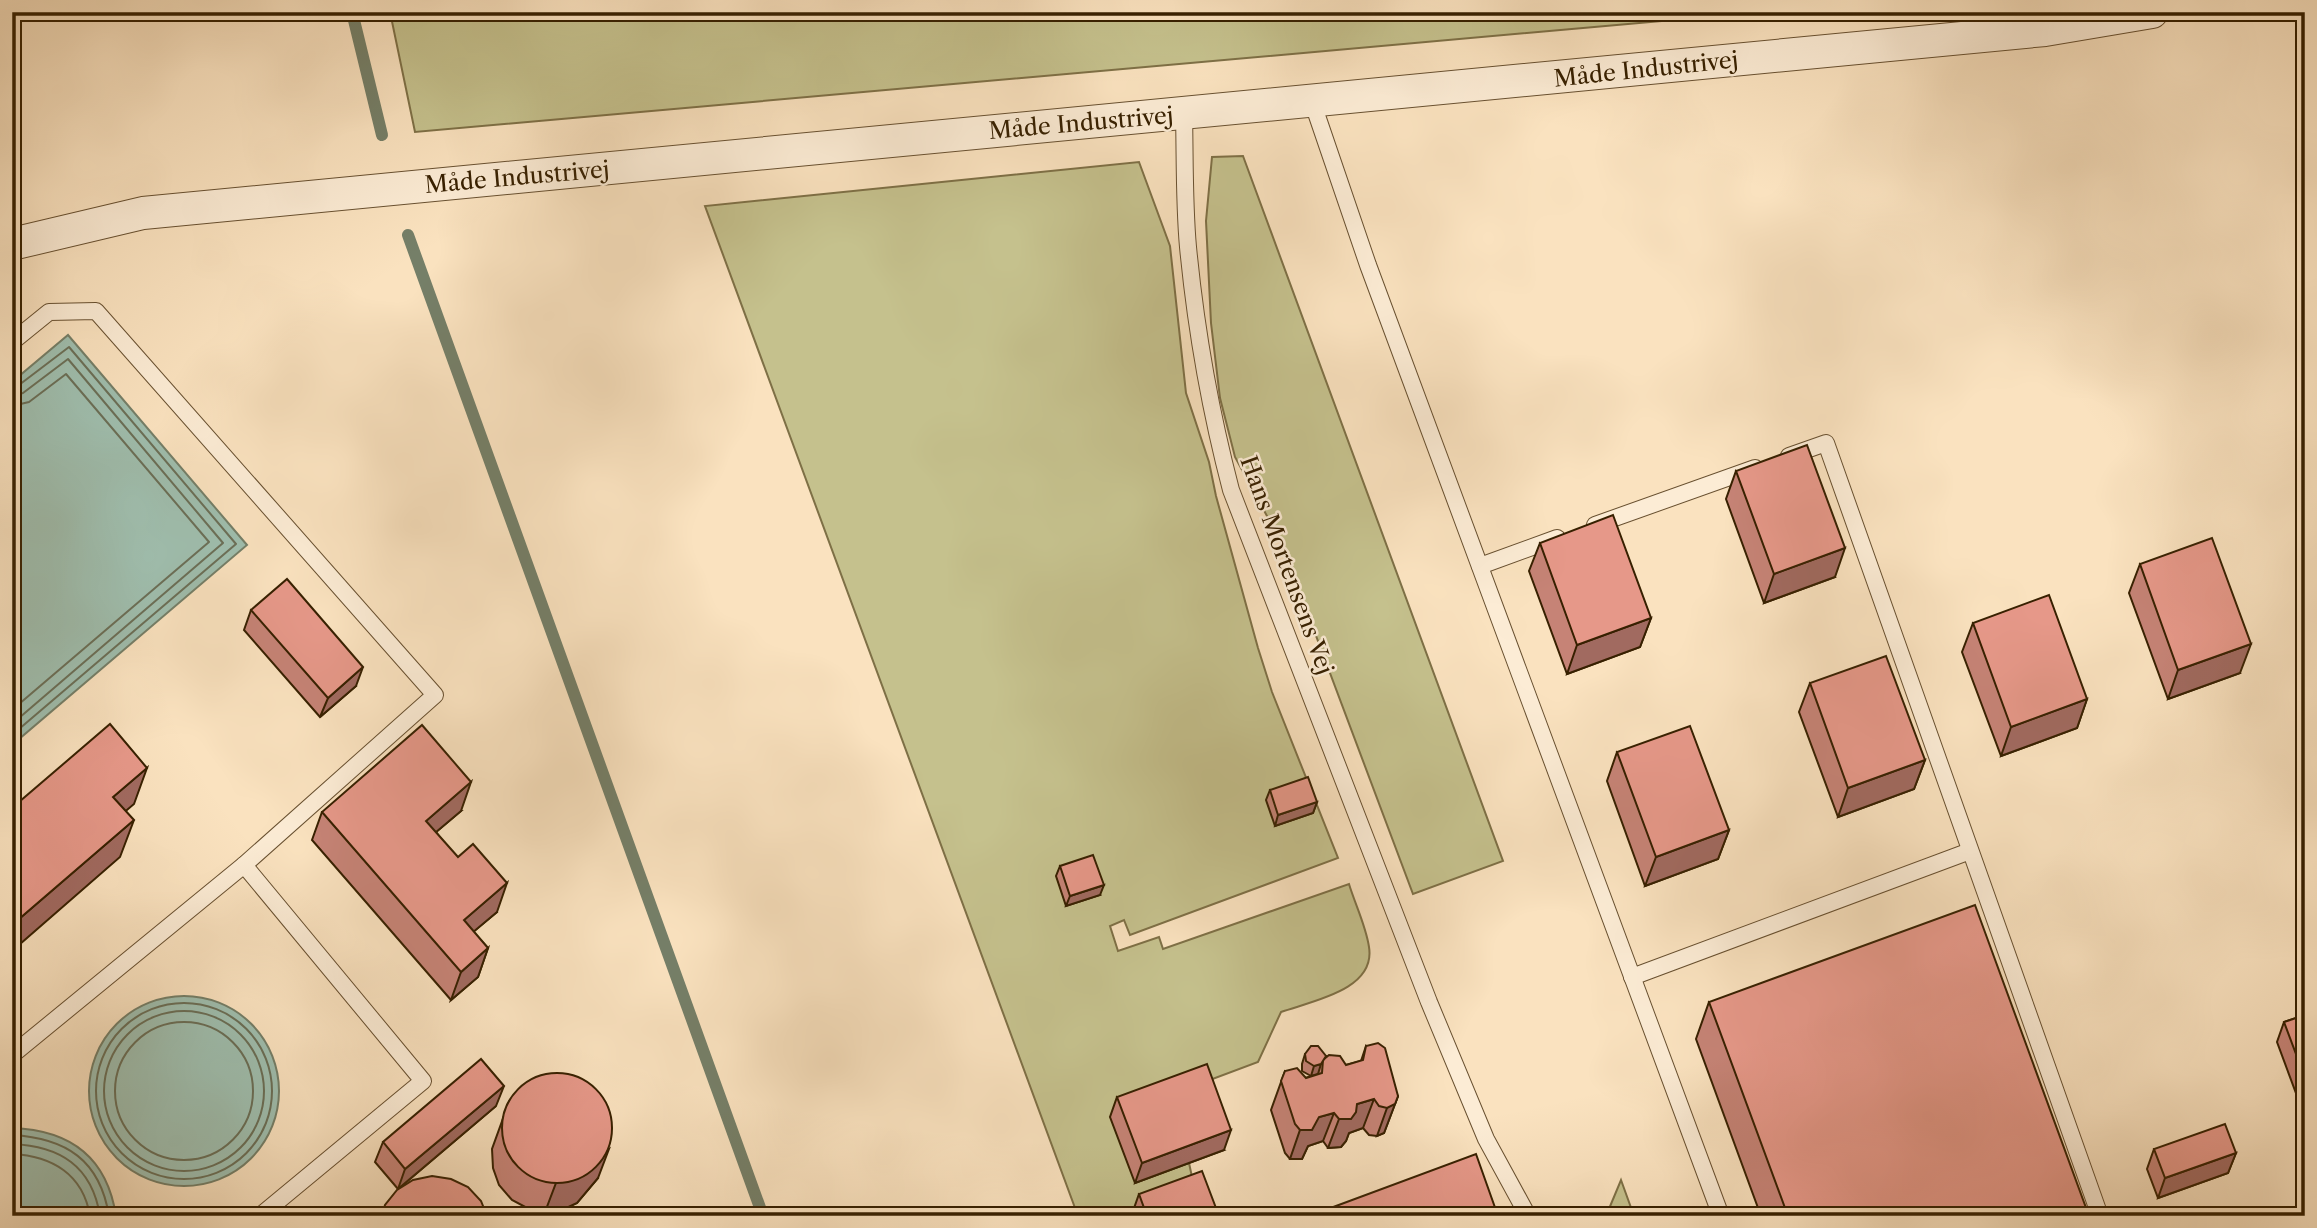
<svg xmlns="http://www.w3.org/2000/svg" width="2317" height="1228" font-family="'Libre Caslon Text',serif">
<rect width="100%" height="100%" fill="#fae2bf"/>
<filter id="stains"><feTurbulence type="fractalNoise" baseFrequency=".00286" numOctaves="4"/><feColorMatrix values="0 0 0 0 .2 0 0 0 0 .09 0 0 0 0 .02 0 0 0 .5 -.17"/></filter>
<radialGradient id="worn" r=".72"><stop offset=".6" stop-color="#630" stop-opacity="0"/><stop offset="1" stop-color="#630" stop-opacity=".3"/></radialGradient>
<g fill="#c5c18d" stroke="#7e7046" stroke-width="2">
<path d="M 390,12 L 1763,12 L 415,132 Z"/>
<path d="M 1243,156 L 1503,861 L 1413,894 L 1280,540 L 1235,457 L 1220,398 L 1211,323 L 1206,221 L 1212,157 Z"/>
<path d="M 1139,162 L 1170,246 L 1186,393 L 1209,462 L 1216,496 L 1258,648 L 1272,692 L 1338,858 L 1130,935 L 1124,920 L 1110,926 L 1118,951 L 1159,937 L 1163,949 L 1349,884 C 1355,904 1366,926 1369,947 C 1376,990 1312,1001 1281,1012 L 1258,1062 L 1111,1117 L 1189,1163 L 1195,1191 L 1132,1216 L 1078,1216 L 705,206 Z"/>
<path d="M 1621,1180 L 1634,1216 L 1606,1216 Z"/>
</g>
<g fill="#9fbeae" stroke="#757f68" stroke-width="2">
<path d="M 68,335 L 247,545 L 12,745 L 12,382 Z"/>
<circle cx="184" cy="1091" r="95"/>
<path d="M 12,1128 C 70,1130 107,1157 116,1216 L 12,1216 Z"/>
</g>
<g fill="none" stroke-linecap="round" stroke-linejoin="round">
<g stroke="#6b6f57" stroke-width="2">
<path d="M 12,387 L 19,385 L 69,347 L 236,544 L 12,735"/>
<path d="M 12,396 L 23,393 L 68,359 L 223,543 L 12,724"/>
<path d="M 12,406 L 29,402 L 66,374 L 209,542 L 12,710"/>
<circle cx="184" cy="1091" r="88"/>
<circle cx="184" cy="1091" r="80"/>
<circle cx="184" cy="1091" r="69"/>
<path d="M 12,1135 C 66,1138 100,1160 109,1216"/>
<path d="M 12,1144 C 60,1146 92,1166 100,1216"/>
<path d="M 12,1154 C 52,1156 83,1174 90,1216"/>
</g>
<g stroke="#757f68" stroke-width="12">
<path d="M 352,12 L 382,135"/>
<path d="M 408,235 L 763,1216"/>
</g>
<g stroke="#685030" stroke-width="18">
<g id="lane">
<path d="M 1312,101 L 1368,265 L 1721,1216"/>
<path d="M 1184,113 C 1185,158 1184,203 1188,247 C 1196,330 1210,410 1231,490 L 1429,1002 L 1486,1139 L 1528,1216"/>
<path d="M 12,342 L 49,312 L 96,311 L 435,695 L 244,865 L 12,1055"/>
<path d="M 1789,456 L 1826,443 L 2100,1216"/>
<path d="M 1595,525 L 1755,468"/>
<path d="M 1480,566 L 1557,538"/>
<path d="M 244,865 L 423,1081 L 260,1216"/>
<path d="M 1632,977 L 1970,851"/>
</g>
</g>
<g stroke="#685030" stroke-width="34">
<path id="street" d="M 12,244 L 143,213 L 2045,30 L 2152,12"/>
</g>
<use href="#lane" stroke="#fcecd5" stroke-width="16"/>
<use href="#street" stroke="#fcecd5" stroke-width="32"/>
</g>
<g fill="#c68376" stroke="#372000" stroke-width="2">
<path d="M 1736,471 L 1835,577 L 1764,603 L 1726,499 Z"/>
<path d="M 1540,543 L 1651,618 L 1640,647 L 1567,674 L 1529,571 Z"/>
<path d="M 2140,564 L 2240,673 L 2168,699 L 2129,593 Z"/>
<path d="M 251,610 L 356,686 L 320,717 L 244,630 Z"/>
<path d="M 1973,623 L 2087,699 L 2077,728 L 2001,756 L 1962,652 Z"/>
<path d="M 1810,683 L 1925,760 L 1914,789 L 1838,817 L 1799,712 Z"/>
<path d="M 1617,752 L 1729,830 L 1718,859 L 1645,886 L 1607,781 Z"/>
<path d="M 1270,790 L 1317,802 L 1313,813 L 1275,826 L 1266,800 Z"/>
<path d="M 461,811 L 436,832 L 497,912 L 473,932 L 488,948 L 478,977 L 451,1000 L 312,840 L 322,812 Z"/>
<path d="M 1060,866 L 1100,895 L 1066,906 L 1056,876 Z"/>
<path d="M 1709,1002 L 2089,1216 L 1761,1216 L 1696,1039 Z"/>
<path d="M 2305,1015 L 2305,1102 L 2300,1104 L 2277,1042 L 2284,1022 Z"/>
<path d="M 1366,1046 L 1398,1096 L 1384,1133 L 1377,1136 L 1369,1135 L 1363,1128 L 1349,1133 L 1346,1141 L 1341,1147 L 1328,1148 L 1323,1141 L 1308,1146 L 1302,1159 L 1290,1159 L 1285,1153 L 1271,1110 L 1285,1071 L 1306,1078 L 1311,1076 L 1302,1071 L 1302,1064 L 1305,1054 L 1326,1056 L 1346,1065 L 1361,1061 Z"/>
<path d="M 1117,1097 L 1224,1150 L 1135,1183 L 1110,1117 Z"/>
<path d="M 509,1102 L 598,1178 L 577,1203 L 562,1210 L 545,1212 L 529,1209 L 512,1200 L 499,1185 L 493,1168 L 492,1149 Z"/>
<path d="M 496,1106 L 398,1189 L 375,1162 L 383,1142 Z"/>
<path d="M 2154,1149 L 2236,1153 L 2228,1173 L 2158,1198 L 2147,1169 Z"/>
<path d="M 1139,1194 L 1219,1216 L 1132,1216 L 1132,1214 Z"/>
</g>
<g fill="#a16a60" stroke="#372000" stroke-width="2">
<path d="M 1845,548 L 1835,577 L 1764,603 L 1774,574 Z"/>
<path d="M 1651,618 L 1640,647 L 1567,674 L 1577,645 Z"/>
<path d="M 2251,644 L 2240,673 L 2168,699 L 2178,670 Z"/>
<path d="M 363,667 L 356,686 L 320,717 L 328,698 Z"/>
<path d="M 2087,699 L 2077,728 L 2001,756 L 2011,727 Z"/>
<path d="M 1925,760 L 1914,789 L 1838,817 L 1848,788 Z"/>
<path d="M 147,768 L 134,804 L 100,833 L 113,797 Z"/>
<path d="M 471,782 L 461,811 L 416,849 L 426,821 Z"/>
<path d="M 1317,802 L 1313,813 L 1275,826 L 1278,815 Z"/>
<path d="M 134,820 L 120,857 L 12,951 L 12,925 Z"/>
<path d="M 1729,830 L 1718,859 L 1645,886 L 1656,857 Z"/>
<path d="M 507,883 L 497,912 L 453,949 L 464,920 Z"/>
<path d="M 1104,885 L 1100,895 L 1066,906 L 1070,896 Z"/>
<path d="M 488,948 L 478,977 L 451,1000 L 461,972 Z"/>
<path d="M 1321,1064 L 1318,1074 L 1311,1076 L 1314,1066 Z"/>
<path d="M 504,1086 L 496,1106 L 398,1189 L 405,1169 Z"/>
<path d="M 2305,1090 L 2305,1102 L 2300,1104 Z"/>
<path d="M 1398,1096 L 1384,1133 L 1377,1136 L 1387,1108 Z"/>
<path d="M 1374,1099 L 1363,1128 L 1349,1133 L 1346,1141 L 1341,1147 L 1328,1148 L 1339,1119 L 1357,1104 Z"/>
<path d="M 1334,1113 L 1323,1141 L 1308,1146 L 1302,1159 L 1290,1159 L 1300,1130 L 1319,1117 Z"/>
<path d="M 1231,1130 L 1224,1150 L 1135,1183 L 1142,1163 Z"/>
<path d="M 609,1149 L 598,1178 L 577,1203 L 562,1210 L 545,1212 L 556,1183 Z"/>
<path d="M 2236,1153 L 2228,1173 L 2158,1198 L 2165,1178 Z"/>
</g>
<g fill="#e69889" stroke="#372000" stroke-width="2">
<path d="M 1807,445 L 1845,548 L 1774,574 L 1736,471 Z"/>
<path d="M 1613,515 L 1651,618 L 1577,645 L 1540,543 Z"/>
<path d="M 2212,538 L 2251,644 L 2178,670 L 2140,564 Z"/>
<path d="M 287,579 L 363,667 L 328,698 L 251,610 Z"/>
<path d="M 2049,595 L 2087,699 L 2011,727 L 1973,623 Z"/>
<path d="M 1886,656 L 1925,760 L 1848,788 L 1810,683 Z"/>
<path d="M 110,724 L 147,768 L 113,797 L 134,820 L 12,925 L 12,808 Z"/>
<path d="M 422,725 L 471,782 L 426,821 L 458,857 L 473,844 L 507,883 L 464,920 L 488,948 L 461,972 L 322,812 Z"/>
<path d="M 1690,726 L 1729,830 L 1656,857 L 1617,752 Z"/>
<path d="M 1308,777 L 1317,802 L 1278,815 L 1270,790 Z"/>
<path d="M 1093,855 L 1104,885 L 1070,896 L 1060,866 Z"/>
<path d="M 1975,905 L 2089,1216 L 1788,1216 L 1709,1002 Z"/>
<path d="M 2305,1015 L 2305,1078 L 2284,1022 Z"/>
<path d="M 1378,1043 L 1385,1048 L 1398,1096 L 1395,1104 L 1387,1108 L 1379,1106 L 1374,1099 L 1357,1104 L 1356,1112 L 1351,1119 L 1339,1119 L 1334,1113 L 1319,1117 L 1312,1130 L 1300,1130 L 1295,1124 L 1281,1081 L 1285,1071 L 1297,1068 L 1306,1078 L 1322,1073 L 1323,1060 L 1329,1055 L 1340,1056 L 1346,1065 L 1363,1060 L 1366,1046 Z"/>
<path d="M 1311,1046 L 1318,1046 L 1326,1056 L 1321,1064 L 1314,1066 L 1306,1061 L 1305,1054 Z"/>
<path d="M 481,1059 L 504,1086 L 405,1169 L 383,1142 Z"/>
<path d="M 1207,1064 L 1231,1130 L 1142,1163 L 1117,1097 Z"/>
<circle cx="557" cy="1128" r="55"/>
<path d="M 2225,1124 L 2236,1153 L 2165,1178 L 2154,1149 Z"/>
<path d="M 1476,1154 L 1498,1216 L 1309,1216 Z"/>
<path d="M 1202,1171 L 1219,1216 L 1147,1216 L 1139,1194 Z"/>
<path d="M 432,1176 L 451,1179 L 468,1187 L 481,1201 L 487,1216 L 382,1216 L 385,1205 L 397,1190 L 413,1180 Z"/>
</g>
<g text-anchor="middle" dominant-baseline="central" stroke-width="5" stroke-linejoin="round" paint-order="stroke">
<g font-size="23" fill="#372000" stroke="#fcecd5">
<text transform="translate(1646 69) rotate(-6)">Måde Industrivej</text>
<text transform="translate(1081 123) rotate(-5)">Måde Industrivej</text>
<text transform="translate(517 177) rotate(-5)">Måde Industrivej</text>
<text transform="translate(1287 565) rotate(70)">Hans Mortensens Vej</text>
</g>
</g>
<rect width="2317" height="1228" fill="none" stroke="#fae2bf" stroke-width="42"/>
<rect x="14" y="14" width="2289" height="1200" fill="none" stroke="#372000" stroke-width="3.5"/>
<rect x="21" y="21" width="2275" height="1186" fill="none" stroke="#372000" stroke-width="2"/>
<rect width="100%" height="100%" filter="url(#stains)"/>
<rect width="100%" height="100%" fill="url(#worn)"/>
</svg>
